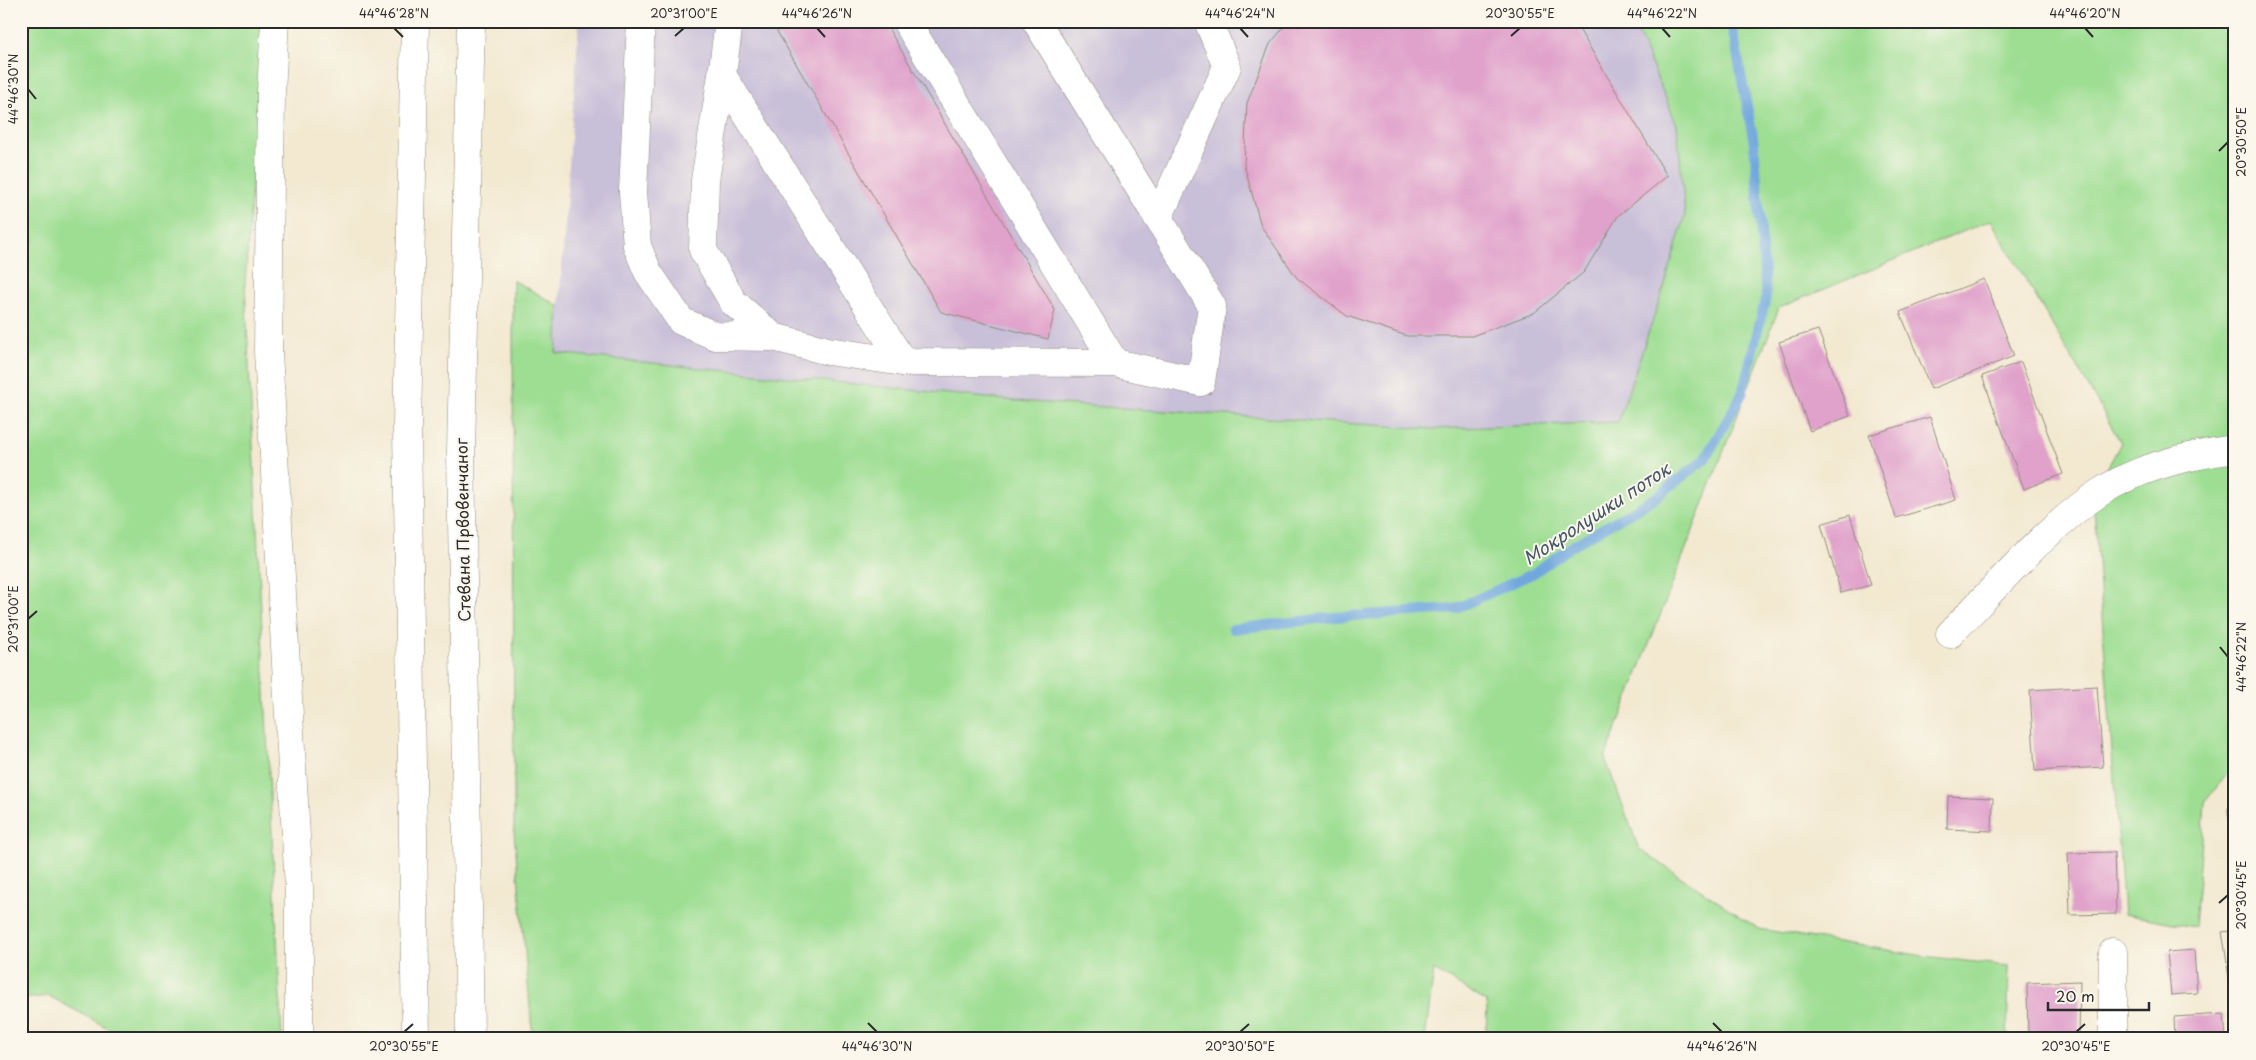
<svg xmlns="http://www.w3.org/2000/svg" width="2256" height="1060" font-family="'Playpen Sans',sans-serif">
<rect width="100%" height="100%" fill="#fbf7ec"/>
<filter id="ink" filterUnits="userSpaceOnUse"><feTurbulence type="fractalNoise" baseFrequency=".02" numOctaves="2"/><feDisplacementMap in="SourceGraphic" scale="10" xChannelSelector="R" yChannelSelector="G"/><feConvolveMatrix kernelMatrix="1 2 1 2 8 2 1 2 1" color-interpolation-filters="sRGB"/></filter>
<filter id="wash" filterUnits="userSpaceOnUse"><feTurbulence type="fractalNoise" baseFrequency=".0096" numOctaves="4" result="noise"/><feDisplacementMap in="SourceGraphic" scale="20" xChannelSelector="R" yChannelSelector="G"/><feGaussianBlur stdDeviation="1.12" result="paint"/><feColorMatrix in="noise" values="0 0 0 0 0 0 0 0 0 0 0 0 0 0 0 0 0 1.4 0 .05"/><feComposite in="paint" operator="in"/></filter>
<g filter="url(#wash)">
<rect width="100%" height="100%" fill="#f3e9d1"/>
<path fill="#c8bfd8" d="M 579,21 L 1633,21 L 1677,125 L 1685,215 L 1665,284 L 1618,422 L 1433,429 L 1016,401 L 556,353 Z"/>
<g fill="#9ede93" stroke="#64845f">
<path d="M 21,21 L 264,21 L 245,283 L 282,1039 L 128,1039 L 49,996 L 21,999 Z"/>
<path d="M 1633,21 L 2235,21 L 2235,767 L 2232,766 L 2205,803 L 2195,927 L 2124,914 L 2093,494 L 2121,443 L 1991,220 L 1779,308 L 1605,758 L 1639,849 L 1759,929 L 1924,956 L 2009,966 L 2007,1039 L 1486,1039 L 1487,1002 L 1434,970 L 1425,1039 L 533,1039 L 514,832 L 513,280 L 559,306 L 556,353 L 1016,401 L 1433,429 L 1618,422 L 1665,284 L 1685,215 L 1677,125 Z"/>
</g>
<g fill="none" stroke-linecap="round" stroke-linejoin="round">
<path stroke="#71a7de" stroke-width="10" d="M 1233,629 L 1335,617 L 1455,609 L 1534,573 L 1567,549 L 1655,498 L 1705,459 L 1742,394 L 1766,297 L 1754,143 L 1731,21"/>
</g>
<g id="blocks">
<g fill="#e0a1cb">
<path d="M 771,21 L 884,21 L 1055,310 L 1048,339 L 941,312 Z"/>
<path d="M 1289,21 L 1574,21 L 1667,176 L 1618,216 L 1584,272 L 1534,313 L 1472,336 L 1407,336 L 1347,316 L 1297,278 L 1261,226 L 1244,165 L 1247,103 L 1270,44 Z"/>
<path d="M 1984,279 L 2014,356 L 1931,389 L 1900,312 Z"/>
<path d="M 1818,330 L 1850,416 L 1810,431 L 1779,342 Z"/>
<path d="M 2021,362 L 2063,474 L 2024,489 L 1982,376 Z"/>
<path d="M 1930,417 L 1956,500 L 1896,518 L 1869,435 Z"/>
<path d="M 1850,515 L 1871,585 L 1841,593 L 1821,524 Z"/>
<path d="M 2097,686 L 2103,767 L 2035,771 L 2030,690 Z"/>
<path d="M 1948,796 L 1993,798 L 1992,831 L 1947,829 Z"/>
<path d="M 2228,808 L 2235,808 L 2235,845 L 2232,846 Z"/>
<path d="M 2114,852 L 2116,914 L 2070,915 L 2068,853 Z"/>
<path d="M 2235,930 L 2235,961 L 2227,962 L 2222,932 Z"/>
<path d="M 2194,950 L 2197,993 L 2171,995 L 2167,952 Z"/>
<path d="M 2235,964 L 2235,1003 L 2233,1004 L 2227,965 Z"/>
<path d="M 2080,981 L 2079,1039 L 2028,1039 L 2027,983 Z"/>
<path d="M 2224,1014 L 2226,1039 L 2175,1039 L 2174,1017 Z"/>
</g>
</g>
</g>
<g filter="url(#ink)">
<use href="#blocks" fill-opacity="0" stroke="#8f8a7e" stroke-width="1"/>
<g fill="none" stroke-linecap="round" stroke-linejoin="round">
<g stroke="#8f8a7e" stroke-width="29">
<g id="minor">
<path d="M 275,21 L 271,92 L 268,352 L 299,888 L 299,1039"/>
<path d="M 641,21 L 633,192 L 637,246 L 648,272 L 681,321 L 715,336 L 773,337"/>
<path d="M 729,21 L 722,75 L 903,362"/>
<path d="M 906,21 L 1115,363"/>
<path d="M 1036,21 L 1158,218 L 1227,67 L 1208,21"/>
<path d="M 722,75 L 705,180 L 703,250 L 733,302 L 773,337 L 828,351 L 903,362 L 1115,363 L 1201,382 L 1212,306 L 1158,218"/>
<path d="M 1950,634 C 1996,587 2045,529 2099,493 C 2138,467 2189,455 2235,449"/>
<path d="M 2113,1039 L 2113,952"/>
</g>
</g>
<g stroke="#8f8a7e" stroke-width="29">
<g id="highway">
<path d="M 415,21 L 407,428 L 416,1039"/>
<path d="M 470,1039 L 461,451 L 471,21"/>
</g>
</g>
<use href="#minor" stroke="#fff" stroke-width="28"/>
<use href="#highway" stroke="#fff" stroke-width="28"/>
</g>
</g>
<path fill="none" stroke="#2b2b2b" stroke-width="2" d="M 394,28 L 403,37M 817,28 L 825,37M 1240,28 L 1248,37M 1662,28 L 1670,37M 2085,28 L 2093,37M 675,36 L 684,28M 1511,36 L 1520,28M 28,89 L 36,99M 2219,151 L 2228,142M 28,619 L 37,611M 2220,647 L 2228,657M 2219,903 L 2228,895M 868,1023 L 877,1032M 1713,1023 L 1722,1032M 404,1032 L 413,1024M 1240,1032 L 1249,1024M 2076,1032 L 2085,1024"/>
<g text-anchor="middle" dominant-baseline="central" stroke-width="4" stroke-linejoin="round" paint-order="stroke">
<g font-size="16" fill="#2b2b2b" stroke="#fbf7ec">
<text transform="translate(462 530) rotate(-91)">Стевана Првовенчаног</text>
</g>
<g font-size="18" font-style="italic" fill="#44566a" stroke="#fbf7ec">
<text transform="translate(1596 513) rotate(-33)">Мокролушки поток</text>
</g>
</g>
<rect width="2256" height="1060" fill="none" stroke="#fbf7ec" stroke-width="55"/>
<path d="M2048 1002v8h101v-8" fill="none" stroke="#2b2b2b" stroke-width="2.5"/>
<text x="2056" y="1002" font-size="15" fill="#2b2b2b" stroke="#fbf7ec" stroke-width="4" paint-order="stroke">20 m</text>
<rect x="28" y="28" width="2200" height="1004" fill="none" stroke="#2b2b2b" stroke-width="2"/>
<g font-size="12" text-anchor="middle" fill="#2b2b2b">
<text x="394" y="18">44°46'28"N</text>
<text x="684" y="18">20°31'00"E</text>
<text x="817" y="18">44°46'26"N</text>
<text x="1240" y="18">44°46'24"N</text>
<text x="1520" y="18">20°30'55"E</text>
<text x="1662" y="18">44°46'22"N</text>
<text x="2085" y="18">44°46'20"N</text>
<text transform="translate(14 89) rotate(-90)" y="4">44°46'30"N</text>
<text transform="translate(2242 142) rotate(-90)" y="4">20°30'50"E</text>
<text transform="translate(14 619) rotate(-90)" y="4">20°31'00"E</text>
<text transform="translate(2242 657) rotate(-90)" y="4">44°46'22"N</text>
<text transform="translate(2242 895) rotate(-90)" y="4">20°30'45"E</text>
<text x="404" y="1051">20°30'55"E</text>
<text x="877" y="1051">44°46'30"N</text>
<text x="1240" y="1051">20°30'50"E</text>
<text x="1722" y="1051">44°46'26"N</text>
<text x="2076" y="1051">20°30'45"E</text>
</g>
</svg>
